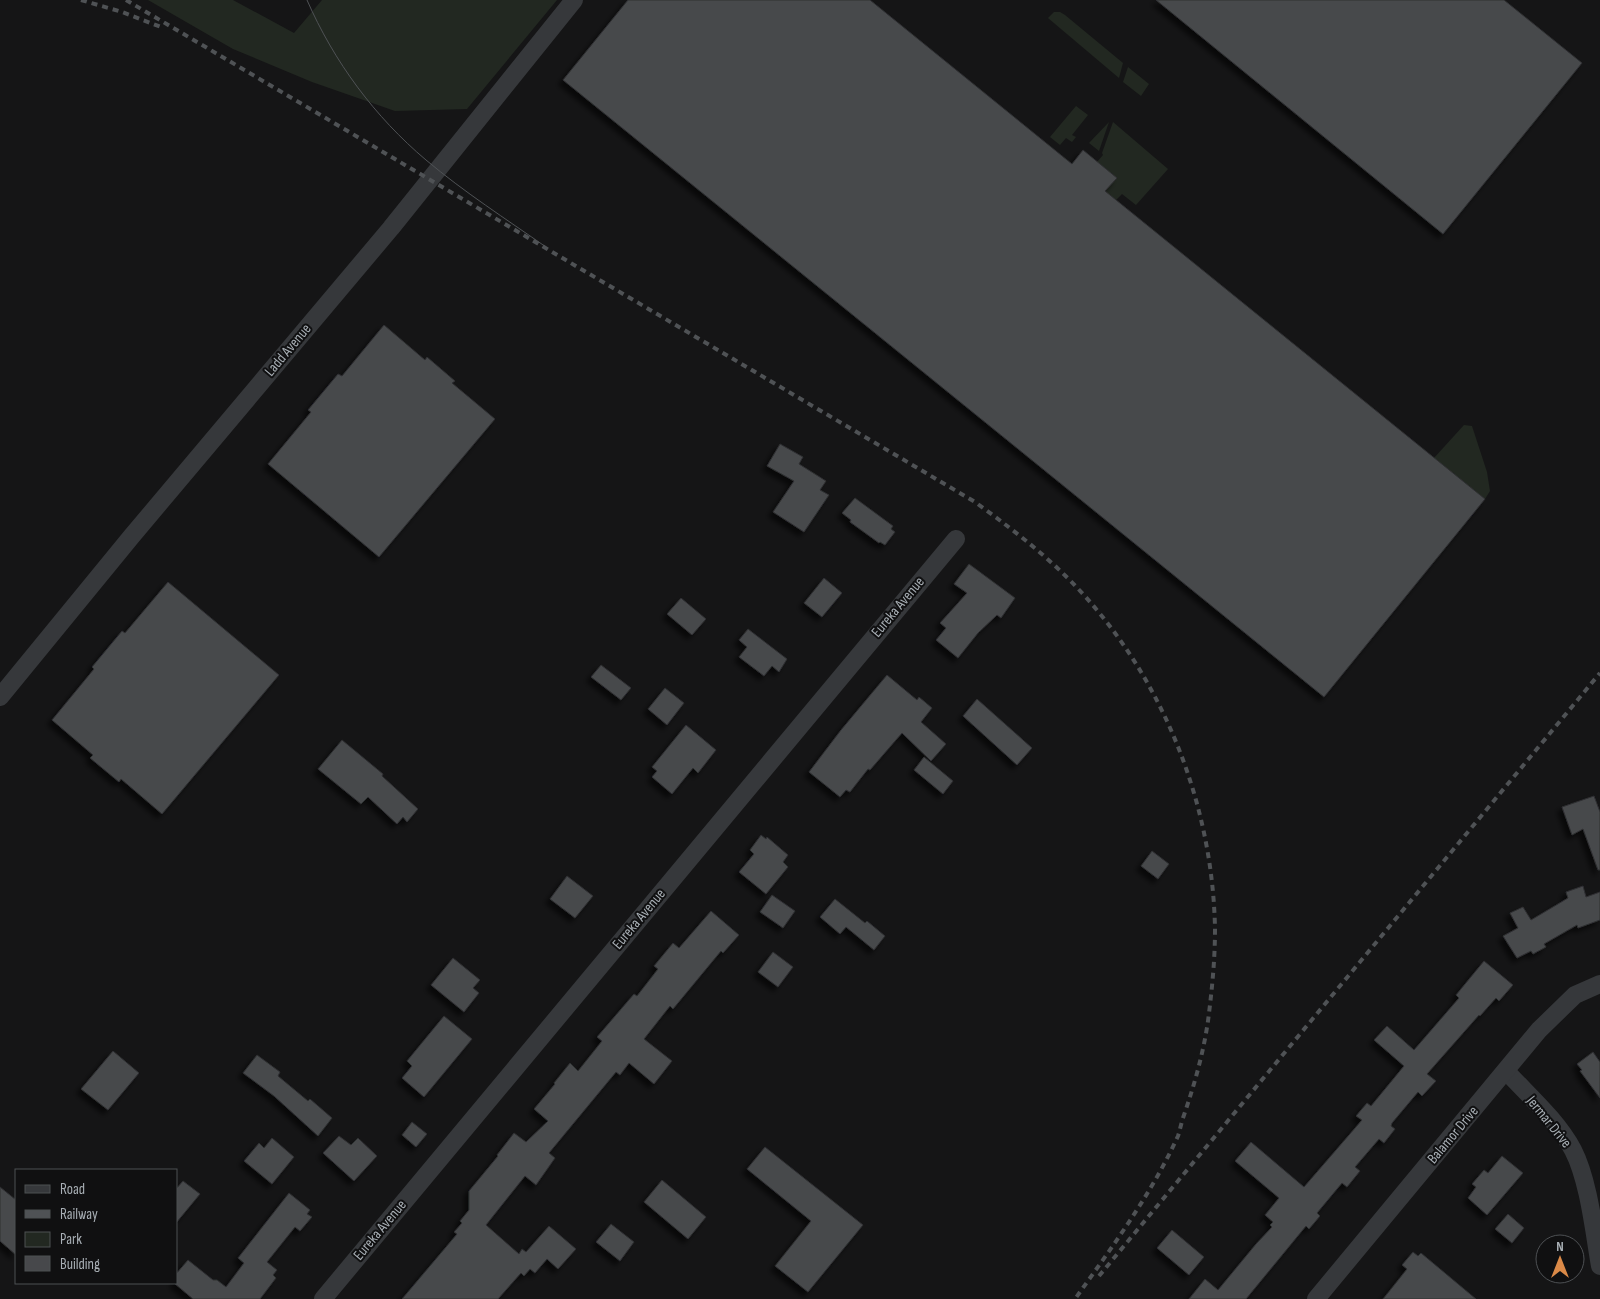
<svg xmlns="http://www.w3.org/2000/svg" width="1600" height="1299" font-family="'Sofia Sans Condensed',sans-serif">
<defs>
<filter id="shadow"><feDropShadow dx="-4.5" dy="4.5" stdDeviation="2.5" flood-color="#0009"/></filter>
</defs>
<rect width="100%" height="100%" fill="#151516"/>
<g fill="#222821">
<path d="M 148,0 L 233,0 L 294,33 L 322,0 L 557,0 L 467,109 L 395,111 L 312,82 L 233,49 Z"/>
<path d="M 1054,12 L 1060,12 L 1065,15 L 1123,63 L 1119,78 L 1048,18 Z"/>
<path d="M 1128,67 L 1149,84 L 1141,96 L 1123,82 Z"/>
<path d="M 1076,106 L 1088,115 L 1072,135 L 1076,137 L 1072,142 L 1066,138 L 1060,145 L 1050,137 Z"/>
<path d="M 1109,122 L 1099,151 L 1089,143 Z"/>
<path d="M 1113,122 L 1168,169 L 1136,205 L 1122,194 L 1116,200 L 1105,191 L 1117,178 L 1097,162 L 1103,155 L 1102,153 Z"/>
<path d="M 1464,425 L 1472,426 L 1487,472 L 1490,491 L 1485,499 L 1434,458 Z"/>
</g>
<g fill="#47484b" stroke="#2f3032" filter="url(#shadow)">
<path d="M 628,0 L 870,0 L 1072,164 L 1083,150 L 1117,178 L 1105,191 L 1485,499 L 1324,697 L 563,80 Z"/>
<path d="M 1156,0 L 1504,0 L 1582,63 L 1443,234 Z"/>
<path d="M 384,325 L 425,360 L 427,357 L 455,381 L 452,383 L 495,419 L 379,557 L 268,464 L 311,412 L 308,410 L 338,374 L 342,376 Z"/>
<path d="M 780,444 L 803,457 L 799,464 L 826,481 L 820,490 L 829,495 L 804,532 L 773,512 L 794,481 L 767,466 Z"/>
<path d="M 855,498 L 893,526 L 891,529 L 895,532 L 885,545 L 880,542 L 879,543 L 850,522 L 851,520 L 842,513 Z"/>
<path d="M 969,564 L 1015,598 L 1001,618 L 997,615 L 978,633 L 958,658 L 936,640 L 946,628 L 940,623 L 967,593 L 954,584 Z"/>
<path d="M 824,578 L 842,593 L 822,617 L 804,603 Z"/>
<path d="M 168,582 L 279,675 L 162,814 L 121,779 L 119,782 L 90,758 L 93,755 L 52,720 L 94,669 L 92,667 L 122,631 L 125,633 Z"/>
<path d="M 681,598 L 706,619 L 692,635 L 667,614 Z"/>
<path d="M 748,629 L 787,659 L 779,672 L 772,666 L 764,676 L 739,657 L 747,647 L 739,640 Z"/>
<path d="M 601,665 L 631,688 L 621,700 L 591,677 Z"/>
<path d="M 887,675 L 917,700 L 919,697 L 932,708 L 921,722 L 946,744 L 931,761 L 902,733 L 870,770 L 868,769 L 850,792 L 846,790 L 840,797 L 809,772 L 841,730 Z"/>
<path d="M 665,688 L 684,703 L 667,725 L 648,709 Z"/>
<path d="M 977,699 L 1032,748 L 1017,765 L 963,716 Z"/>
<path d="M 686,725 L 716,750 L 698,773 L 693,768 L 672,794 L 652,777 L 657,771 L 652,767 Z"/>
<path d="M 342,740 L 383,774 L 382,776 L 418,809 L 407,822 L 403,817 L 397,824 L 368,797 L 361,804 L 318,769 Z"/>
<path d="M 924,757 L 953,781 L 943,794 L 914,770 Z"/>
<path d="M 1594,796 L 1600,812 L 1600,870 L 1598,870 L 1583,829 L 1572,835 L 1562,807 Z"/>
<path d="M 761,835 L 766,839 L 767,837 L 788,855 L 783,862 L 788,867 L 766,894 L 739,872 L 754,854 L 750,850 Z"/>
<path d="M 1152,851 L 1169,864 L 1158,879 L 1141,866 Z"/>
<path d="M 567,876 L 593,896 L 575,918 L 550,899 Z"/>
<path d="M 1583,886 L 1586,897 L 1600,892 L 1600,920 L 1578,928 L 1577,925 L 1544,944 L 1546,947 L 1533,954 L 1531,951 L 1517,958 L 1503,936 L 1518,928 L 1510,913 L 1523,907 L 1531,920 L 1568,898 L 1566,892 Z"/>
<path d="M 772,895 L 795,911 L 783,928 L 760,912 Z"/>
<path d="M 835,899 L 865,923 L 867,921 L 885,936 L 874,950 L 846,927 L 840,934 L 820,917 Z"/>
<path d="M 711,911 L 739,935 L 723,953 L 721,951 L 673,1009 L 670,1006 L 644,1039 L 672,1061 L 654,1084 L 629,1063 L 620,1075 L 616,1072 L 549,1153 L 555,1158 L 536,1185 L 525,1176 L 486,1225 L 519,1254 L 522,1249 L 526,1252 L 549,1226 L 576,1249 L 558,1269 L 547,1259 L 535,1273 L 530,1269 L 524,1276 L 521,1273 L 498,1299 L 402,1299 L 457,1234 L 454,1232 L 462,1223 L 460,1221 L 469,1210 L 469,1191 L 498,1156 L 497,1155 L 514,1133 L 526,1142 L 548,1121 L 534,1109 L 555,1084 L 554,1083 L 570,1063 L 578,1071 L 602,1041 L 597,1037 L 634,994 L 637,996 L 658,969 L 654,966 L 673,943 L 679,948 Z"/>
<path d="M 773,952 L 793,967 L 778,987 L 758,972 Z"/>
<path d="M 453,958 L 480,980 L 473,988 L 479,993 L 464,1012 L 431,985 Z"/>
<path d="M 1484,961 L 1513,985 L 1499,1001 L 1496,998 L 1480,1016 L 1479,1015 L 1427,1074 L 1436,1081 L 1422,1096 L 1418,1092 L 1392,1123 L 1391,1126 L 1395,1129 L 1384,1143 L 1379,1139 L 1355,1167 L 1360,1171 L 1347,1187 L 1342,1183 L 1317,1213 L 1320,1216 L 1309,1229 L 1306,1226 L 1246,1299 L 1189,1299 L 1205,1279 L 1218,1290 L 1256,1244 L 1272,1227 L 1270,1225 L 1273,1222 L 1265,1215 L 1279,1198 L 1235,1161 L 1251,1142 L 1304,1187 L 1362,1120 L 1356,1116 L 1367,1103 L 1371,1106 L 1404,1066 L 1374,1040 L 1387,1026 L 1414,1050 L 1459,998 L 1456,995 Z"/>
<path d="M 444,1016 L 472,1039 L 424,1097 L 402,1078 L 412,1066 L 407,1061 Z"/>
<path d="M 113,1051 L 139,1073 L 108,1110 L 81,1089 Z"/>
<path d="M 1593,1052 L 1600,1062 L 1600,1098 L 1580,1071 L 1582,1070 L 1577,1064 Z"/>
<path d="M 257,1055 L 280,1072 L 278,1076 L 308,1101 L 310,1099 L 332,1118 L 318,1136 L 274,1096 L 243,1073 Z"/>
<path d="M 412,1122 L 427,1134 L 416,1147 L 402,1135 Z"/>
<path d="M 339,1136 L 351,1145 L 358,1138 L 377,1156 L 354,1181 L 323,1153 Z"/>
<path d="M 272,1138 L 294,1157 L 272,1184 L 244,1161 L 259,1143 L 264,1148 Z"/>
<path d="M 765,1147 L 863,1225 L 808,1292 L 775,1266 L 811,1221 L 747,1169 Z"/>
<path d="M 1502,1156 L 1523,1173 L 1487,1215 L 1468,1198 L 1476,1187 L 1472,1184 L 1484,1170 L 1488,1173 Z"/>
<path d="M 662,1180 L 706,1217 L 688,1239 L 644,1202 Z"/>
<path d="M 183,1181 L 200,1194 L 176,1223 L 176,1189 Z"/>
<path d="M 0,1187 L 16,1200 L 16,1255 L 0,1241 Z"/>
<path d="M 289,1193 L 310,1210 L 307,1214 L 312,1217 L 300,1231 L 295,1227 L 267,1262 L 277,1270 L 273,1275 L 276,1278 L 260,1299 L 193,1299 L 174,1283 L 176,1283 L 176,1274 L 188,1260 L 213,1280 L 217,1280 L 226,1287 L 244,1263 L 238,1258 Z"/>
<path d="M 1508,1214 L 1524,1228 L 1512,1243 L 1495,1229 Z"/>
<path d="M 611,1224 L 634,1242 L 620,1261 L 596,1242 Z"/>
<path d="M 1172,1230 L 1204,1257 L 1189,1275 L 1157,1248 Z"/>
<path d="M 1413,1252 L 1418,1256 L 1421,1253 L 1476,1299 L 1383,1299 L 1407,1269 L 1402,1265 Z"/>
</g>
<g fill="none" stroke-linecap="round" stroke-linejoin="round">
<g stroke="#36383b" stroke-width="18">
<path d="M 0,697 L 131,537 L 391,228 L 574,0"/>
<path d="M 1506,1071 C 1529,1096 1557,1120 1573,1150 C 1589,1181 1594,1232 1600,1266"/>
<path d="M 323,1299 L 956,539"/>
<path d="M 1316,1299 L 1539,1030 L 1575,995 L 1600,984"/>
</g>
<path stroke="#4f5255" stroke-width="1" d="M 307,0 C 334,62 375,117 426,160 C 464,192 506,219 546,247"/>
<g stroke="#4f5255" stroke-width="4" stroke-dasharray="6 5" stroke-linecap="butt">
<path d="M 81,0 L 122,12 L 161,27"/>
<path d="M 126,0 L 975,502 C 1023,537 1063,568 1101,615 C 1172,702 1213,816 1215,929 C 1215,960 1212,990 1208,1021 C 1203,1055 1194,1086 1183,1118 C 1181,1124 1180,1130 1178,1136 C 1151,1195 1112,1247 1075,1299"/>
<path d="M 1099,1276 L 1600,673"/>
</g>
</g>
<g text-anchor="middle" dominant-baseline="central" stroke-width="4" stroke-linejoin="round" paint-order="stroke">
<g font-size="15" fill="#a8afb5" stroke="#101011">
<text transform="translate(288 350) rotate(-50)">Ladd Avenue</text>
<text transform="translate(898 607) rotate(-50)">Eureka Avenue</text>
<text transform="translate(639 919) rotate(-50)">Eureka Avenue</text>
<text transform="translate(1549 1122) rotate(51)">Jermar Drive</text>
<text transform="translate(1453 1135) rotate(-50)">Balamor Drive</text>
<text transform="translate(380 1230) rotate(-50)">Eureka Avenue</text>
</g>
</g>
<rect x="15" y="1169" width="162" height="115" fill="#101011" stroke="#4d5053"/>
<rect x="25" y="1185" width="25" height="8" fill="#36383b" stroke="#4d5053"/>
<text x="60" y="1194" font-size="15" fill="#a8afb5">Road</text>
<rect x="25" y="1210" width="25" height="8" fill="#4f5255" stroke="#4d5053"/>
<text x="60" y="1219" font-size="15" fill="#a8afb5">Railway</text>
<rect x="25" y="1232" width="25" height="15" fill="#222821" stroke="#4d5053"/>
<text x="60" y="1244" font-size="15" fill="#a8afb5">Park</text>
<rect x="25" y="1256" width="25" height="15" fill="#47484b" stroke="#4d5053"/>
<text x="60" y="1269" font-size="15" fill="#a8afb5">Building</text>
<g transform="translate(1560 1259)"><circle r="24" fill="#101011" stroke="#4d5053"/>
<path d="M0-4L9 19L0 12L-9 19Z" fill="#db8a48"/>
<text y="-8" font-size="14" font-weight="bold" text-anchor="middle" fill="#a8afb5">N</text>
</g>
</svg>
